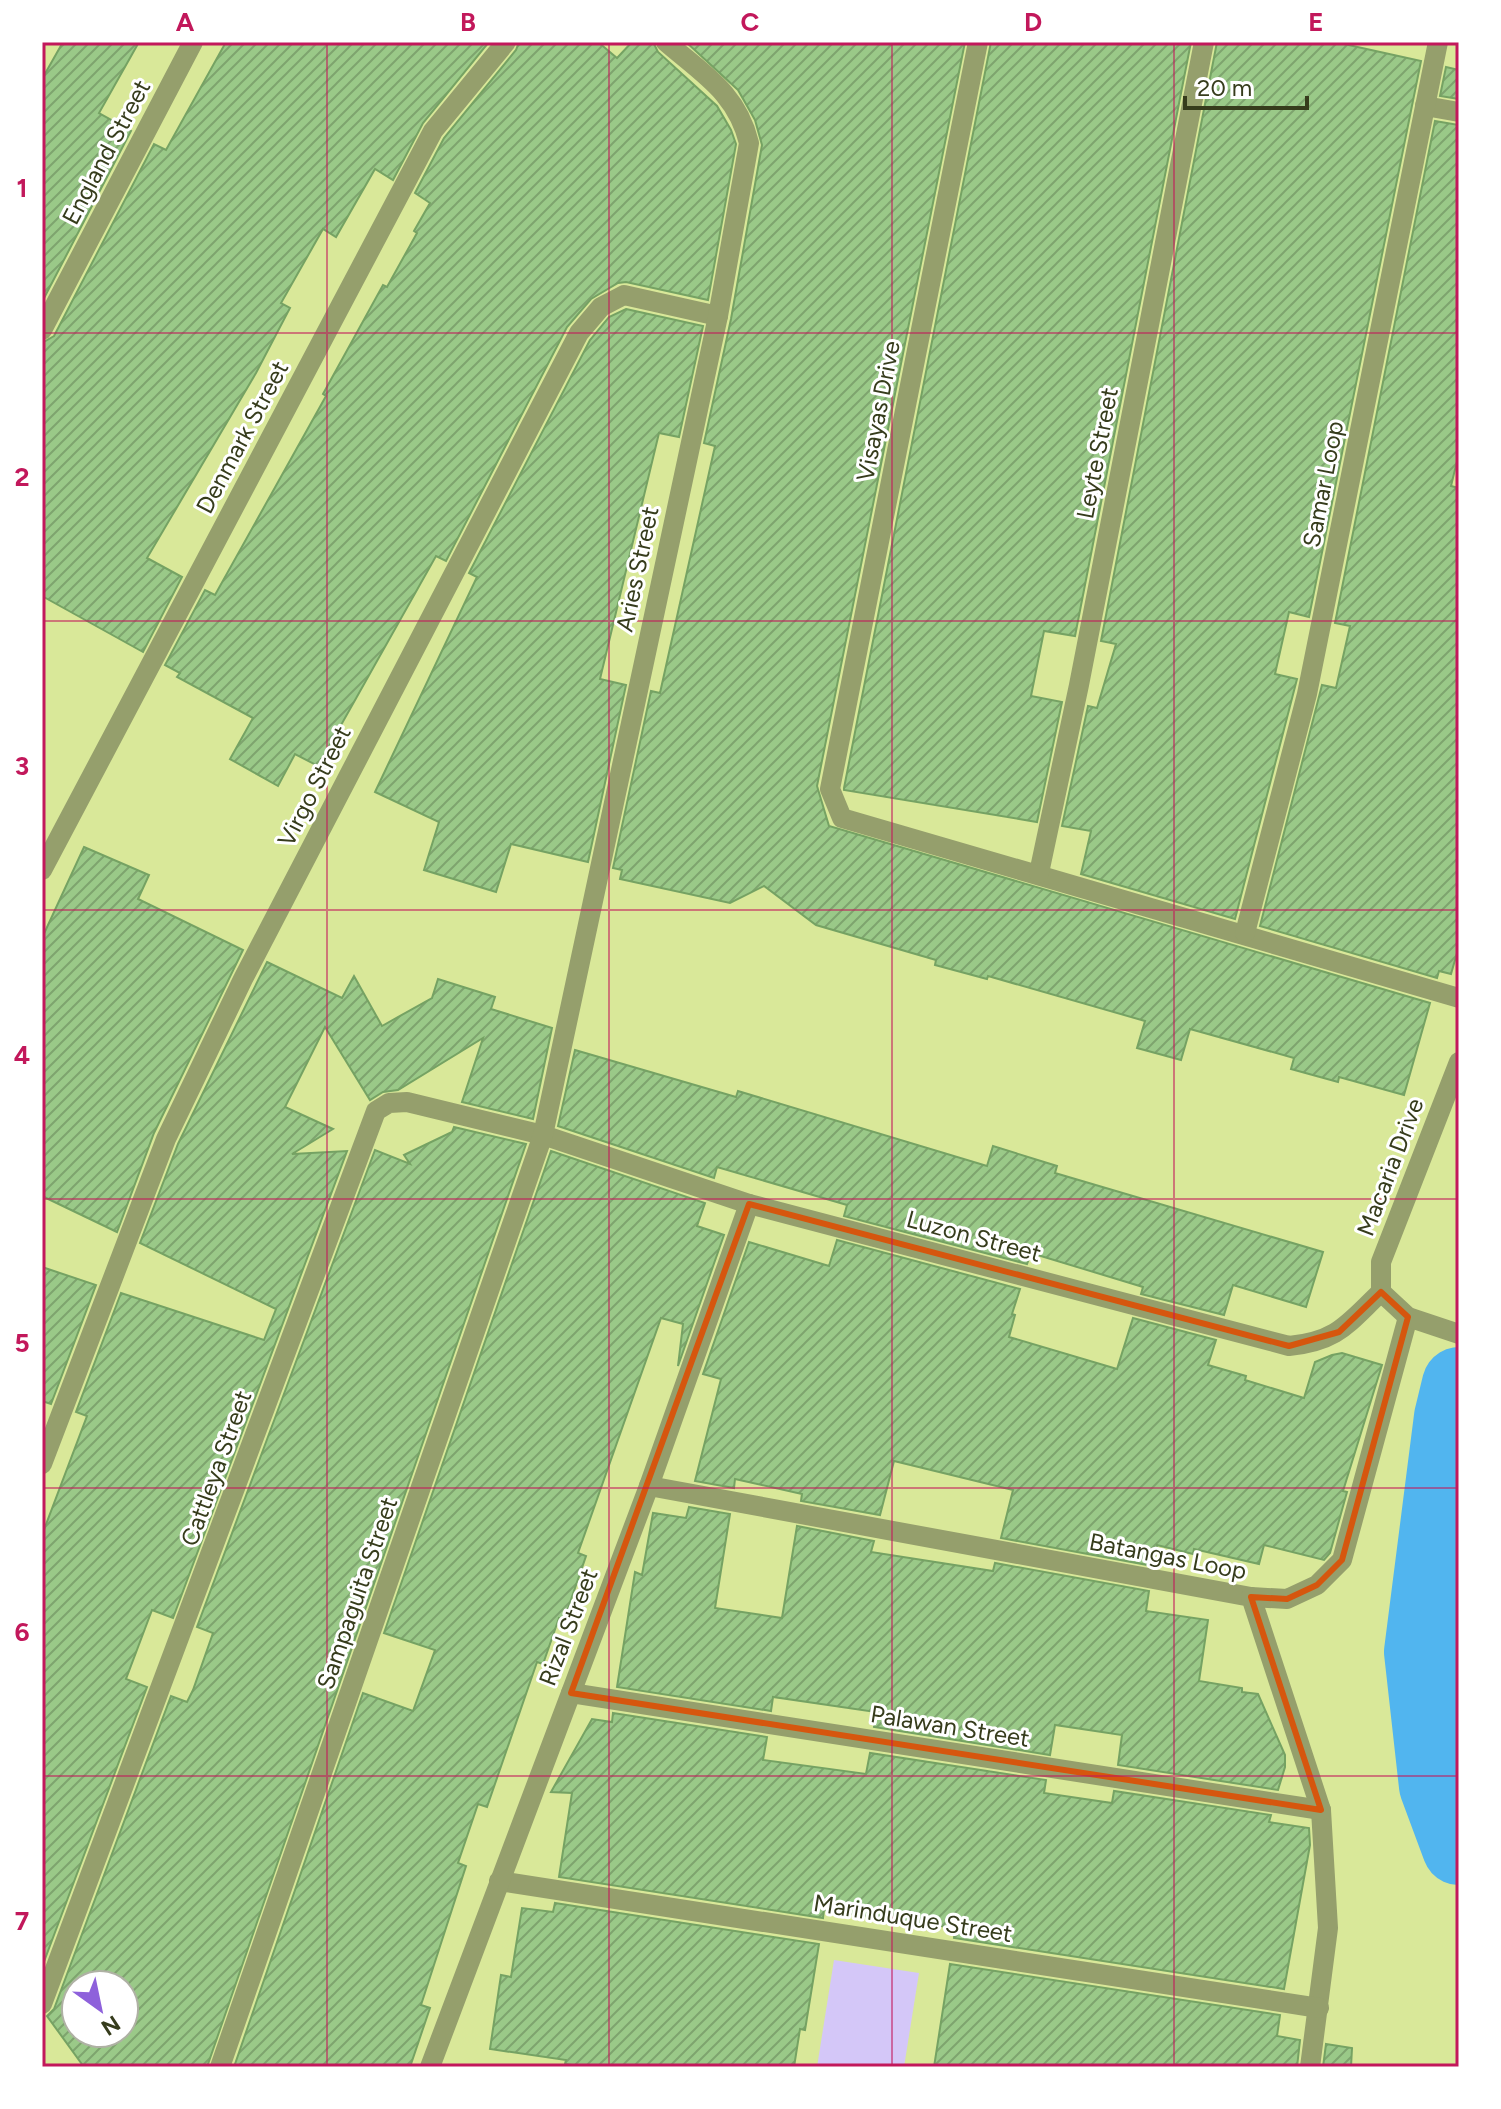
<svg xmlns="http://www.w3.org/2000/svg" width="1501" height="2109" font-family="Figtree,sans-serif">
<defs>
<pattern id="building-hatch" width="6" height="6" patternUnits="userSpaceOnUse" patternTransform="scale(2)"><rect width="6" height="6" fill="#9ac988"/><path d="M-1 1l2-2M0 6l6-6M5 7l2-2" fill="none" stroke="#7ea46e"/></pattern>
</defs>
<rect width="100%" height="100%" fill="#d9e899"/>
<path fill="#d4c7f8" d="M 834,1960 L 919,1973 L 904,2067 L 817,2067 Z"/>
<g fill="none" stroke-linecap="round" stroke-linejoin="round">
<path stroke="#51b5ef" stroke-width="74" d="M 1459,1384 L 1451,1417 L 1421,1652 L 1436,1786 L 1459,1848"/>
</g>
<g fill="url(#building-hatch)" stroke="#75a263" stroke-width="2" fill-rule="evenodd">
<path d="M 63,42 L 139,42 L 99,113 L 131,131 L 42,302 L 42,79 Z"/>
<path d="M 226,42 L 489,42 L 423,123 L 393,180 L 375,169 L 336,237 L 323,229 L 281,303 L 290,308 L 256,373 L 147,558 L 182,577 L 143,652 L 42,596 L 42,343 L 54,336 L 154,144 L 166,150 Z"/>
<path d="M 519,42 L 598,42 L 617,58 L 632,42 L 653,42 L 658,52 L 717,106 L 731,130 L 736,144 L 708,300 L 626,282 L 618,283 L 591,299 L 567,327 L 446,561 L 436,556 L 318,766 L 295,754 L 278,786 L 230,759 L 253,718 L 177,677 L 180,673 L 165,665 L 205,590 L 215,595 L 326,396 L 323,394 L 383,285 L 387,287 L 417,233 L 414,231 L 430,203 L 415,193 L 444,138 L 516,50 Z"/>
<path d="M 686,42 L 965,42 L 817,786 L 829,826 L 1430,1003 L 1404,1095 L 1339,1077 L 1338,1082 L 1291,1069 L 1294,1058 L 1190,1029 L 1181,1060 L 1137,1048 L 1145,1021 L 988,976 L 987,979 L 935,965 L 936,960 L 816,925 L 764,886 L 730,903 L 620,879 L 622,870 L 613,868 L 651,691 L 660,693 L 715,446 L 704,443 L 731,319 L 762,145 L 755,120 L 738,90 Z"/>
<path d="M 991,42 L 1191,42 L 1075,636 L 1044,631 L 1031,696 L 1062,702 L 1037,822 L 844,790 L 844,788 Z"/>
<path d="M 1217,42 L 1335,42 L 1421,61 L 1309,617 L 1289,612 L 1275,674 L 1297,679 L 1235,919 L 1081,874 L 1091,831 L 1062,826 L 1088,706 L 1097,708 L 1116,644 L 1101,641 Z"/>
<path d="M 1446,67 L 1459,70 L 1459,99 L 1440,96 Z"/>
<path d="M 1435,121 L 1459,125 L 1459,453 L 1451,486 L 1459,488 L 1459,946 L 1451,974 L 1439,971 L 1437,978 L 1260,926 L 1322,685 L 1336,688 L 1350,626 L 1335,623 Z"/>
<path d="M 626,309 L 703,326 L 679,437 L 659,433 L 600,679 L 626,685 L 588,862 L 511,844 L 496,892 L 424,870 L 439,822 L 375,792 L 477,577 L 469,573 L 590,340 L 609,317 Z"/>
<path d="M 84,847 L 149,875 L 138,899 L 243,950 L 154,1133 L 117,1232 L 42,1196 L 42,938 Z"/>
<path d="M 267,962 L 342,998 L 354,976 L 382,1026 L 432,998 L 438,979 L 495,997 L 491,1009 L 552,1028 L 533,1119 L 462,1102 L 483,1038 L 398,1090 L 383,1092 L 370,1100 L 325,1027 L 285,1107 L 333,1129 L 292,1154 L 347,1151 L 173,1618 L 152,1610 L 126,1679 L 147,1687 L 42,1967 L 42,1535 L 87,1416 L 76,1412 L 121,1293 L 264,1340 L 276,1309 L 140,1243 L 178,1144 Z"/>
<path d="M 575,1050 L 736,1097 L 738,1091 L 987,1166 L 993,1146 L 1057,1166 L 1055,1173 L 1323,1252 L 1306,1307 L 1233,1285 L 1224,1315 L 1141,1294 L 1143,1287 L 1031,1253 L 1027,1264 L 844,1216 L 847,1205 L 717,1167 L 714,1178 L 558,1126 Z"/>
<path d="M 454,1127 L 526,1144 L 207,2067 L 84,2067 L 47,2016 L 54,2009 L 171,1696 L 187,1702 L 193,1690 L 213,1633 L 197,1627 L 375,1150 L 410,1164 L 404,1155 L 452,1132 ZM 76,1985 L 124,1985 L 124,2033 L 76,2033 Z"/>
<path d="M 551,1151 L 705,1203 L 697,1226 L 724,1235 L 678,1366 L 683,1324 L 661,1318 L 578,1553 L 586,1556 L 564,1620 L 559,1618 L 543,1664 L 537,1662 L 487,1807 L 478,1804 L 458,1863 L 466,1866 L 421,2005 L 430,2008 L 410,2067 L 234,2067 L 363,1693 L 413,1711 L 435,1650 L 384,1633 Z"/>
<path d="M 837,1240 L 1020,1289 L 1012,1314 L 1015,1315 L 1009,1337 L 1117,1369 L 1133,1318 L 1216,1340 L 1208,1365 L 1246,1376 L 1245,1380 L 1304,1398 L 1315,1362 L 1332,1355 L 1342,1353 L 1382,1365 L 1343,1491 L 1347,1492 L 1330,1553 L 1324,1560 L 1264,1545 L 1259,1564 L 1194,1549 L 1193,1554 L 1157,1545 L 1153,1566 L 1001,1538 L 1013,1490 L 894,1461 L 880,1515 L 801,1501 L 802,1494 L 735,1479 L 734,1488 L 695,1481 L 721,1379 L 703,1374 L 749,1242 L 829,1266 Z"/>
<path d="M 42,1267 L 96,1285 L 51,1404 L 42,1401 Z"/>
<path d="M 689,1507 L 730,1514 L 715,1608 L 782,1618 L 797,1526 L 874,1541 L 871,1552 L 993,1571 L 995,1563 L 1149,1591 L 1146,1611 L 1208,1620 L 1199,1681 L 1242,1688 L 1242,1692 L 1258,1694 L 1285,1755 L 1285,1767 L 1278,1790 L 1118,1765 L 1122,1735 L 1055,1725 L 1050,1755 L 874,1727 L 876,1712 L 773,1697 L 771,1711 L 617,1687 L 635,1572 L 642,1575 L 653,1513 L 686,1518 Z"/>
<path d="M 613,1713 L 767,1737 L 763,1760 L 866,1774 L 870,1753 L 1046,1780 L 1044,1793 L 1112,1803 L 1114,1791 L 1271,1815 L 1269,1822 L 1309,1828 L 1310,1845 L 1284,1989 L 954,1938 L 955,1928 L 824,1910 L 823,1918 L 559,1877 L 572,1793 L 551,1792 L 592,1719 L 612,1722 Z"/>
<path d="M 555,1903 L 819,1944 L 805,2030 L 800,2029 L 794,2067 L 586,2067 L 565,2064 L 566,2060 L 490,2049 L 501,1975 L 511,1977 L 522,1908 L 553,1912 Z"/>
<path d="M 950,1964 L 1280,2015 L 1277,2036 L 1300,2040 L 1297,2067 L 934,2067 Z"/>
<path d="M 1326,2044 L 1352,2048 L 1351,2067 L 1323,2067 Z"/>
</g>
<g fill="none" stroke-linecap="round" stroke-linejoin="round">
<g stroke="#959f6c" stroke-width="20">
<path d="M 978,42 L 830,789 L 842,818 L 1459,998"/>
<path d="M 1425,106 L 1459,112"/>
<path d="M 42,330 L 193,42"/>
<path d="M 42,870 L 433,131 L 506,42"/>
<path d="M 1039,873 L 1079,685 L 1204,42"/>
<path d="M 1245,933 L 1307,694 L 1438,42"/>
<path d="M 42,1464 L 166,1139 L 243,979 L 579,333 L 601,307 L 624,295 L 718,316"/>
<path d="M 649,1486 L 1251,1597 L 1321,1810 L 1328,1928 L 1310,2067"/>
<path d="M 1251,1597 L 1287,1599 L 1317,1585 L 1342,1560 L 1408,1317"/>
<path d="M 571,1693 L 1321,1810"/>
<path d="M 499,1881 L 1319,2008"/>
<path d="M 42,2004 L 376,1111 L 389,1103 L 407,1102 L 543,1135 L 749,1204 L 1289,1346 C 1338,1341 1347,1324 1381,1292"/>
<path d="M 220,2067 L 543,1135 L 718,316 L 749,143 C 737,93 703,74 666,42"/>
<path d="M 430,2067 L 649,1486 L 749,1204"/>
</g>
<path stroke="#959f6c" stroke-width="20" d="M 1459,1062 L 1381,1262 L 1381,1292 L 1408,1317 L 1459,1334"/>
</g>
<path fill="none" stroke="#d6560e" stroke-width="6" stroke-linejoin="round" d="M 749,1204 L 1289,1346 L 1339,1332 L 1381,1292 L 1408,1317 L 1342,1560 L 1317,1585 L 1287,1599 L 1251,1597 L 1321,1810 L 571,1693 Z"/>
<path fill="none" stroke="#c2185b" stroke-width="2" stroke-opacity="0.55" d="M 327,42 L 327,2067M 609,42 L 609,2067M 892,42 L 892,2067M 1174,42 L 1174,2067M 42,333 L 1459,333M 42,621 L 1459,621M 42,910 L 1459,910M 42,1199 L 1459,1199M 42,1488 L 1459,1488M 42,1776 L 1459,1776"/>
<g text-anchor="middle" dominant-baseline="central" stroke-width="6" stroke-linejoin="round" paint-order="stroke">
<g font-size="24" fill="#363c1c" stroke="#fff">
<text transform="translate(106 152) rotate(-62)">England Street</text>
<text transform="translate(878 411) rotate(-79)">Visayas Drive</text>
<text transform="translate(242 437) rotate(-62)">Denmark Street</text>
<text transform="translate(1097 453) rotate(-79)">Leyte Street</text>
<text transform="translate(1323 484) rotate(-79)">Samar Loop</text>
<text transform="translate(637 569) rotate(-78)">Aries Street</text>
<text transform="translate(314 786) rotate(-63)">Virgo Street</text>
<text transform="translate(1390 1167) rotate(-69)">Macaria Drive</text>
<text transform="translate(974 1236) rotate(15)">Luzon Street</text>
<text transform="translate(216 1468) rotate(-70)">Cattleya Street</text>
<text transform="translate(1168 1556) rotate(11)">Batangas Loop</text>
<text transform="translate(357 1593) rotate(-71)">Sampaguita Street</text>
<text transform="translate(568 1627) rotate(-69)">Rizal Street</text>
<text transform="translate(950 1726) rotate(9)">Palawan Street</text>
<text transform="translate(913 1918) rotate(9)">Marinduque Street</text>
</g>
</g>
<rect width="1501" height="2109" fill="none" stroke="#ffffff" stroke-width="88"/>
<g transform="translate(100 2009) rotate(147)"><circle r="38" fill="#ffffff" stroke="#afb1a4" stroke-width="2"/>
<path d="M0-6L14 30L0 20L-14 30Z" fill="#8e61db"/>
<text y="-12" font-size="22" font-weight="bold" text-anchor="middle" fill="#363c1c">N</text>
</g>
<path d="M1185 96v12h122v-12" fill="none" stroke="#363c1c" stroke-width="4"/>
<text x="1197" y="96" font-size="24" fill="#363c1c" stroke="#ffffff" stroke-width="6" paint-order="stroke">20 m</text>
<rect x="44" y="44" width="1413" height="2021" fill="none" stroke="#c2185b" stroke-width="3"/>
<g font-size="26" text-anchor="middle" font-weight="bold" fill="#c2185b">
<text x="185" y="31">A</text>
<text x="468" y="31">B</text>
<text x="750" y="31">C</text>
<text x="1033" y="31">D</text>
<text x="1316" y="31">E</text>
<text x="22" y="197">1</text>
<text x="22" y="486">2</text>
<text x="22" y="775">3</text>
<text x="22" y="1064">4</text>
<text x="22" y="1352">5</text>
<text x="22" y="1641">6</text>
<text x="22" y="1930">7</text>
</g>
</svg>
